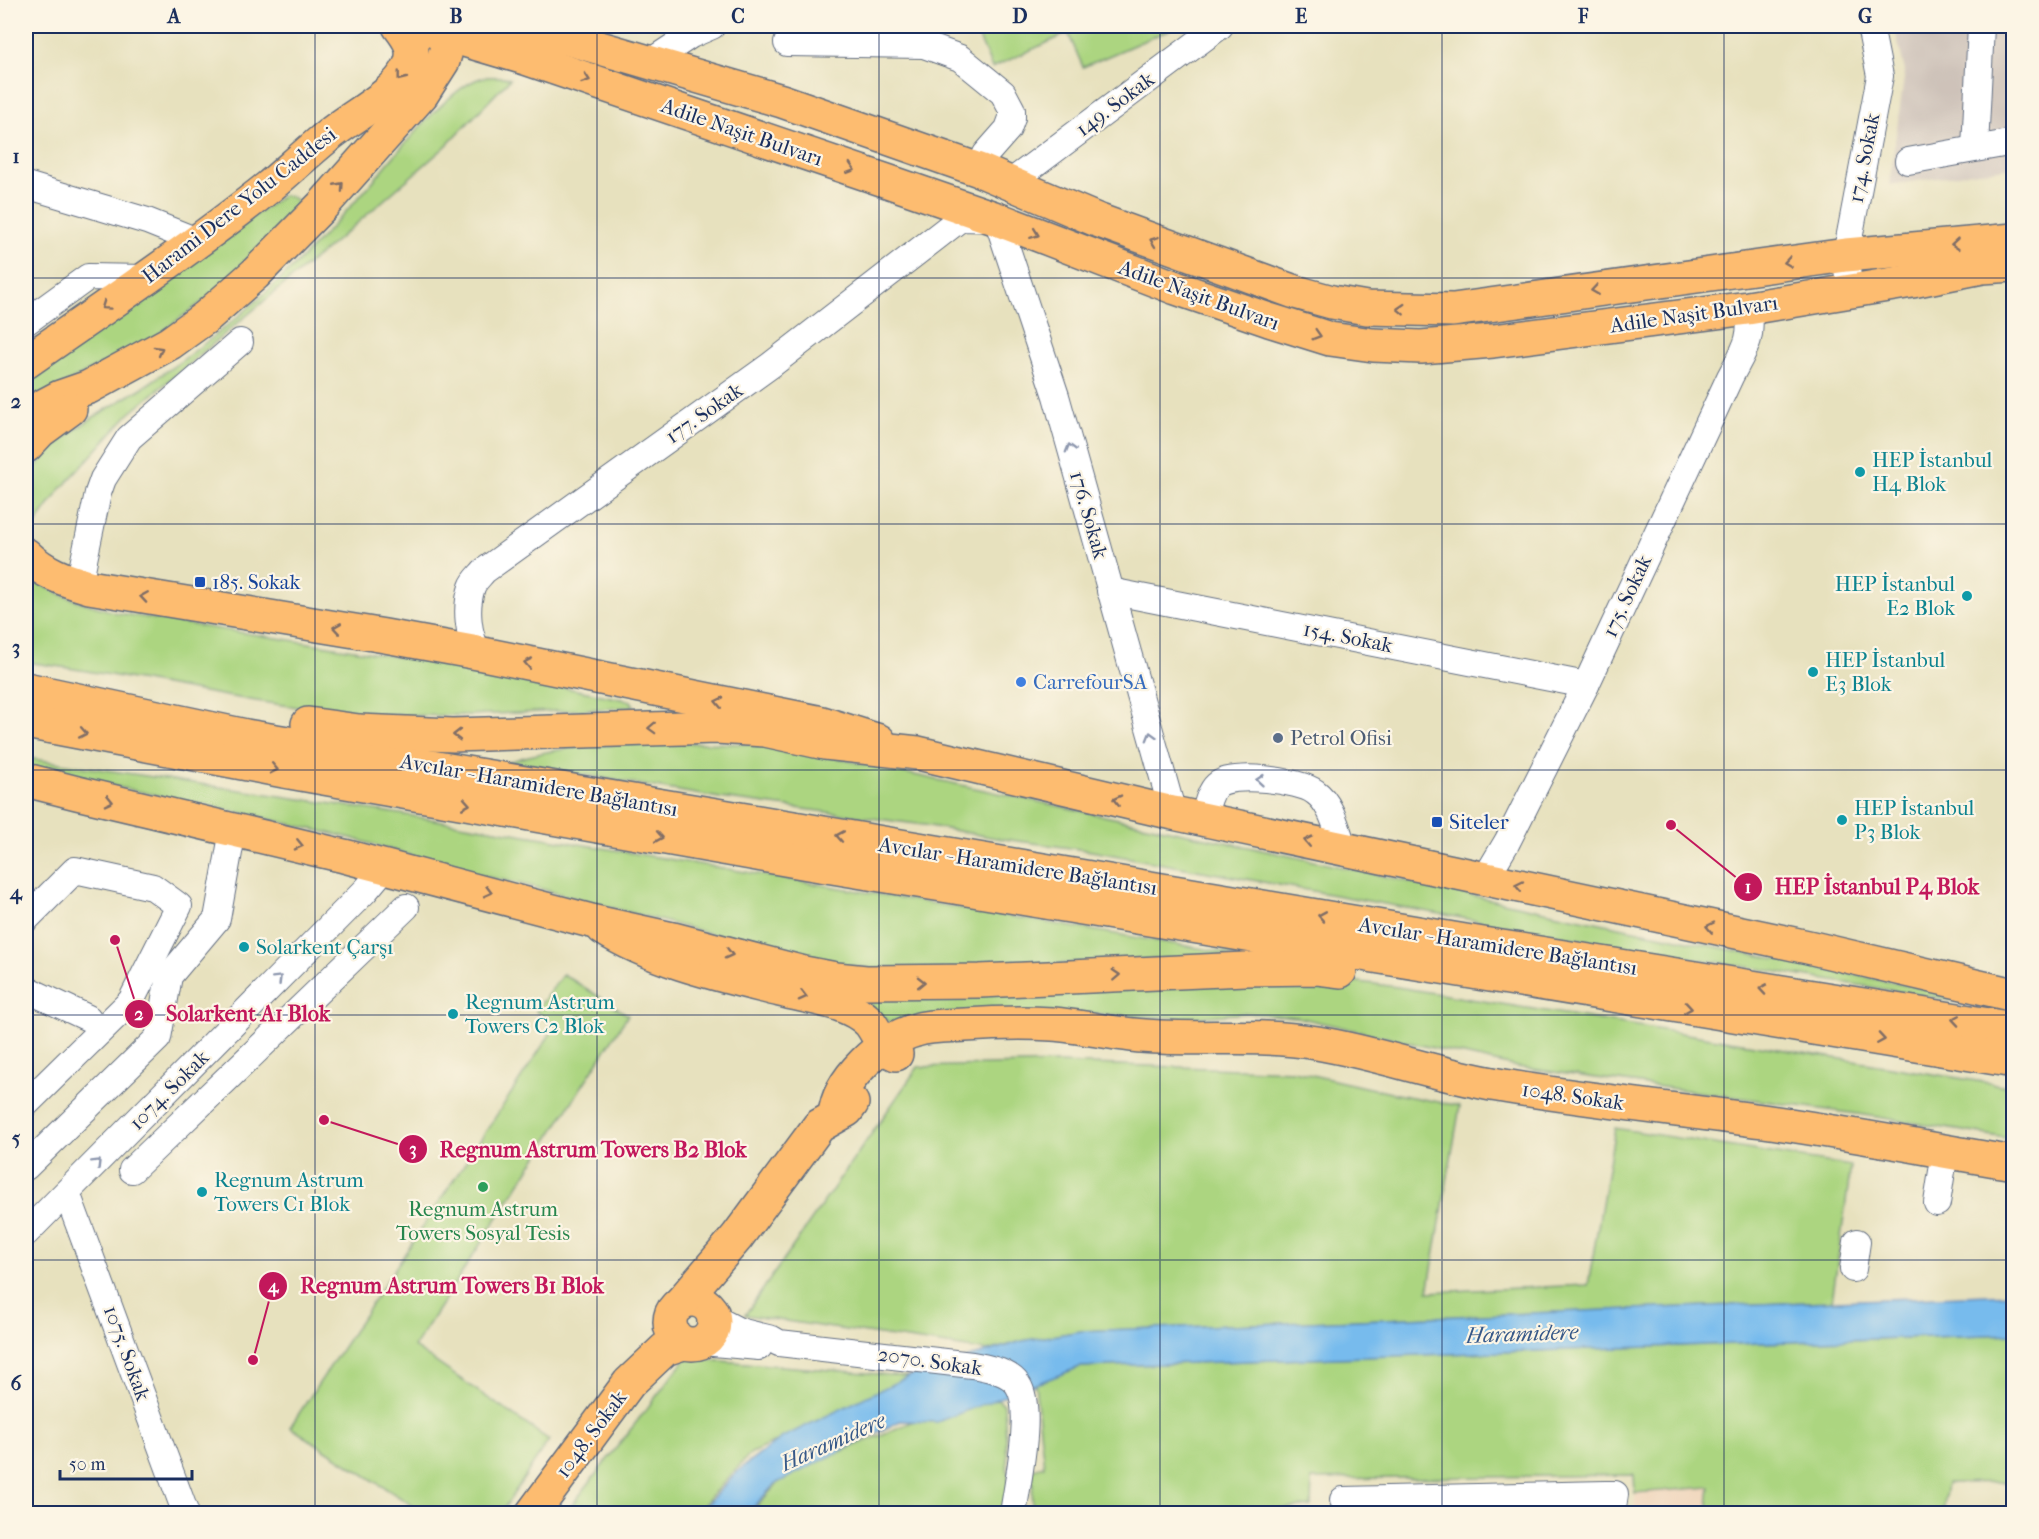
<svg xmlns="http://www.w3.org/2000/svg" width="2039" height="1539" font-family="'IM FELL French Canon',serif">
<rect width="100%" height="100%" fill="#fcf5e5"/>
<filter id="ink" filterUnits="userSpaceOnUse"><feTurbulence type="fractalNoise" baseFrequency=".0167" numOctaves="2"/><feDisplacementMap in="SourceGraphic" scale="12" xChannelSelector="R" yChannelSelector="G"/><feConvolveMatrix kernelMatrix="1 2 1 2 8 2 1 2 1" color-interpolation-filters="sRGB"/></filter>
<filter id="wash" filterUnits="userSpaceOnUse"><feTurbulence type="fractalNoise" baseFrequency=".008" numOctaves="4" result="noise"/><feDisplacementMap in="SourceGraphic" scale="24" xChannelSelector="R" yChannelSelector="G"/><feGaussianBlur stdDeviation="1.35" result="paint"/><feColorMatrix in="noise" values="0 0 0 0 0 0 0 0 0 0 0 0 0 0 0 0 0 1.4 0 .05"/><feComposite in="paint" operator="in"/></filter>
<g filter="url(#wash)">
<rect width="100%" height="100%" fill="#e7e1be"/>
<path fill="#f0d6bc" d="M 1710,1487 L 1707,1513 L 1634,1514 L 1635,1493 Z"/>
<path fill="#cec2b9" d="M 1894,26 L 2013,26 L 2013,167 L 1889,185 L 1905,71 Z"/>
<g fill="#acd580" stroke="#64826f" stroke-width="1.5">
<path d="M 974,26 L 1178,26 L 1083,67 L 1068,33 L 992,68 Z"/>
<path d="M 504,77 L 510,79 L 445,147 L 355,225 L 129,414 L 59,491 L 30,532 C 24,517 21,489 30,475 C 58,432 106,411 148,384 C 192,355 234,322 273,286 C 304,257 333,226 361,195 C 387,166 446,88 481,78 C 488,76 496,77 504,77 Z"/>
<path d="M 284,195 C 294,197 297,198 299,209 L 241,273 L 156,336 L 26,404 L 26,374 Z"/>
<path d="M 26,574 C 52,595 85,603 117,613 L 468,668 L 631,701 L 634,706 L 618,708 C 525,712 432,720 340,712 C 234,702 131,675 26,662 Z"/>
<path d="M 689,743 L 754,744 L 817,754 L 1614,926 L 2013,1007 L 2013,1010 L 1623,947 L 1086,850 L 996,838 L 924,825 L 720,798 L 508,762 C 568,742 626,744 689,743 Z"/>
<path d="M 26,758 L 400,814 L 1240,955 L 893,972 L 803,958 L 530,886 L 478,875 L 351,838 L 238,812 L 26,768 Z"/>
<path d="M 563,974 L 628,1015 L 414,1347 L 549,1440 L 501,1513 L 424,1513 L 290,1427 L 555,1027 L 536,1011 Z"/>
<path d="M 1321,977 L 1397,987 L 2013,1087 L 2013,1139 L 1865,1115 L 1517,1067 L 1297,1017 L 1246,1013 L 1186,1018 L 1071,1013 L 890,1023 L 871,1007 L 841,992 Z"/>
<path d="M 1058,1063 L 1294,1071 L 1391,1093 L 1460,1106 L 1428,1292 L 1588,1285 L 1615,1128 L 1851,1166 L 1832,1301 L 1081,1331 L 1022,1341 L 988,1351 L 745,1315 L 918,1067 Z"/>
<path d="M 2013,1334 L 2013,1482 L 1947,1483 L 1943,1513 L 1707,1513 L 1710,1487 L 1635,1493 L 1634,1475 L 1312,1479 L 1311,1506 L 1238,1514 L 1032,1514 L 1033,1469 L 1044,1466 L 1035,1384 L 1080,1367 Z"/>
<path d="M 686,1358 L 915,1377 L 751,1453 L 696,1513 L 565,1514 Z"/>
<path d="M 986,1391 L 1004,1404 L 1010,1513 L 750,1514 L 785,1475 Z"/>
</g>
<path fill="#77bbed" stroke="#4975a6" stroke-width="1.5" d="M 2013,1294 L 2013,1334 L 1080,1367 L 937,1422 L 900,1421 L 775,1484 L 748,1513 L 698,1514 L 739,1470 L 783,1437 L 909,1376 L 1022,1341 L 1081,1331 Z"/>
</g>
<g filter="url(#ink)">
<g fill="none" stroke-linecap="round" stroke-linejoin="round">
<g stroke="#626d80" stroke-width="28">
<g id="minor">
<path d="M 787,43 L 924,45 L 960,58 L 1003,93 L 1012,110 L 1012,118 L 1008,129 L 986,154 L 979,170"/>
<path d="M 650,62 L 691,35 L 712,26"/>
<path d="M 1975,148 L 1981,26"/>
<path d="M 1908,161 L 2014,142"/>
<path d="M 1010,183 L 1220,26"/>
<path d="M 26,185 L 147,221 L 197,241"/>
<path d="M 1849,291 L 1846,255 L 1880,76 L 1870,26"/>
<path d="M 26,322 L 88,277 L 145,278"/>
<path d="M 79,584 L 98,493 L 103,479 L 129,438 L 240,342"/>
<path d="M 1110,591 L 1586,685"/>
<path d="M 478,653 C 468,634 465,608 472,587 C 474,581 480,576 484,571 L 771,365 L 961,218 L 997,219 L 1056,396 L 1173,813"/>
<path d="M 1203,819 C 1206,809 1209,792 1217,785 C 1231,772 1300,780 1315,792 C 1332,804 1337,830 1344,849"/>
<path d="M 1485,879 L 1507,842 L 1586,685 L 1730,377 C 1744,350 1754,339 1748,308"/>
<path d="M 26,919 L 75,870 L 153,887 L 179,906 L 131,1001 L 26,1104"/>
<path d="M 26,989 L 88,1018"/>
<path d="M 26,1167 L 158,1038 L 169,976 L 217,919 L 233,830"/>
<path d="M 132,1170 L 406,907"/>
<path d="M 67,1193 L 186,1514"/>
<path d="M 1937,1203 L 1945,1152"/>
<path d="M 26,1233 L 365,891 L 386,866"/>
<path d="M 1853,1269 L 1857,1242"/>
<path d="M 714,1318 L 739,1331 L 772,1339 L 779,1343 L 972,1365 C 987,1368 1009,1371 1018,1385 C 1034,1409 1017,1484 1013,1514"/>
<path d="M 702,1342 L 759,1347"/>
<path d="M 1343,1500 L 1606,1494 L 1615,1494 L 1612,1514"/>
</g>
</g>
<g stroke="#626d80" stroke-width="36">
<g id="major">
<path d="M 417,26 L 525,58 L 890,182 L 997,219 L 1176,288 L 1269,320 L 1330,339 L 1373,345 L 1421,347 L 1493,341 L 1748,308 L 1912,281 L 1982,267 L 2014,265"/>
<path d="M 511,26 L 542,35 L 566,38 L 782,101 L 979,170 L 1097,220 L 1292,291 L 1332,302 L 1367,308 L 1453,310 L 1846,255 L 2014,240"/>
<path d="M 26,362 C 108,305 192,248 270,186 C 290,169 309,151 329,135 C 353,115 395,96 409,67 C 417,50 409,39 399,26"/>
<path d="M 26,415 L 60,397 L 89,387 L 170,343 L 206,317 L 255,274 L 322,206 L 422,94 L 443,61 L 453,26"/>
<path d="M 26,446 L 40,431 L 70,409"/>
<path d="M 26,555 C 44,573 65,580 89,587 L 385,636 L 478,653 L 822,723 L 879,741"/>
<path d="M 603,928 C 655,961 720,975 780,990 C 799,995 820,998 838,1004 C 849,1008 862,1014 870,1023 C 878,1034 883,1049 896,1054"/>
<path d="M 835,1115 C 838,1080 882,1039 916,1030 C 931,1025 949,1026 965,1025 C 994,1023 1023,1022 1052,1024 C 1079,1026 1105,1032 1132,1035 C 1193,1042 1256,1032 1317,1043 C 1378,1053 1437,1075 1498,1085 C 1586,1100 1675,1109 1763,1121 C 1847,1133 1930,1149 2014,1163"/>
<circle cx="692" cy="1322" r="22"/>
<path d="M 678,1306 L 737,1237 L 819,1126 L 847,1110 L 852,1103"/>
<path d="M 532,1514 L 629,1383 L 665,1349 L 683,1343"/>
</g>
</g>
<g stroke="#626d80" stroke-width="36">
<g id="highway">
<path d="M 26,689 L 246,736 L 1489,945 L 2014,1029"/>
<path d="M 26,722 L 284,771 L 808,863 L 2014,1061"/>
<path d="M 308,724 L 359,731 L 453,735 L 716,727 L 765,730 L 825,743 L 918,753 L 1173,813 L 1808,947 L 2014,995"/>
<path d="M 26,780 L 77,793 L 344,856 L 591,921 L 673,939 L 804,973 L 836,979 L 866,982 L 980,981 L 1245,969 L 1316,968 L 1340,971"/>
</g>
</g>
<use href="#minor" stroke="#fff" stroke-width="26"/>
<use href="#major" stroke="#fdbc70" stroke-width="33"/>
<use href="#highway" stroke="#fdbc70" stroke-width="33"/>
</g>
<defs><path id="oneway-chevron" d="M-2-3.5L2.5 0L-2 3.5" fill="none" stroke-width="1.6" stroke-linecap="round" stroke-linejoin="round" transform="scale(1.5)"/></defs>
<g stroke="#816e66">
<use href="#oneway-chevron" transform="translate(401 77) rotate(128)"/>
<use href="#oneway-chevron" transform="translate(586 79) rotate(19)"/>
<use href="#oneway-chevron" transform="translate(851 169) rotate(18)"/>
<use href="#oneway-chevron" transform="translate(340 186) rotate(-48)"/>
<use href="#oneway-chevron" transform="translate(1035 234) rotate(21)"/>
<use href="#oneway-chevron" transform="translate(1154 241) rotate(-160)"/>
<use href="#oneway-chevron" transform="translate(1955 244) rotate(175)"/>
<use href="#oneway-chevron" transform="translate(1788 262) rotate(172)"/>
<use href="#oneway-chevron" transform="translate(1595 290) rotate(172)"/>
<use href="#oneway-chevron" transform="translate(105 306) rotate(145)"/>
<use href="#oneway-chevron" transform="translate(1401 309) rotate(-177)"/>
<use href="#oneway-chevron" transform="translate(1317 335) rotate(17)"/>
<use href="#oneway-chevron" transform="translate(159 350) rotate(-30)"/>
<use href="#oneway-chevron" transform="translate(144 597) rotate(-171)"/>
<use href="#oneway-chevron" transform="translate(337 628) rotate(-171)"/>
<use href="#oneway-chevron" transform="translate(528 663) rotate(-169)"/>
<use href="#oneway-chevron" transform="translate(719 702) rotate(-168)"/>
<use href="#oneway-chevron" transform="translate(652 728) rotate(178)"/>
<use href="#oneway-chevron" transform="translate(83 733) rotate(11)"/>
<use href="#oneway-chevron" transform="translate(457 735) rotate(-180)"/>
<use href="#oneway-chevron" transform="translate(274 769) rotate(12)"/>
<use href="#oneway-chevron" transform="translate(1117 800) rotate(-167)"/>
<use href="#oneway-chevron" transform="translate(109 801) rotate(13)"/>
<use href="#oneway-chevron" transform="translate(466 804) rotate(10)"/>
<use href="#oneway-chevron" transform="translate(840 836) rotate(-170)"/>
<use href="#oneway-chevron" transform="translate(659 837) rotate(10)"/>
<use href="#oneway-chevron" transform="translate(1308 841) rotate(-168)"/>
<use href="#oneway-chevron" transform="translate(299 845) rotate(13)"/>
<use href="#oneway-chevron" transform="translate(1519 886) rotate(-168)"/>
<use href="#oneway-chevron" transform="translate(488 892) rotate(15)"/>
<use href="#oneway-chevron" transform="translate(1322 916) rotate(-170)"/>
<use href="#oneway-chevron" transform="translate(1710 927) rotate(-168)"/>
<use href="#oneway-chevron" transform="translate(729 954) rotate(14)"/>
<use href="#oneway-chevron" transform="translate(1116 975) rotate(-3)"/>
<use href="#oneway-chevron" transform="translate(921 982) rotate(-1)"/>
<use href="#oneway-chevron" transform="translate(1763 989) rotate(-171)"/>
<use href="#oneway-chevron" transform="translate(803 996) rotate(14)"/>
<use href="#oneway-chevron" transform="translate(1688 1008) rotate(9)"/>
<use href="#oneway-chevron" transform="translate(1956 1020) rotate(-171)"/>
<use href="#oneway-chevron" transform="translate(1881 1039) rotate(9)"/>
</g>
<g stroke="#8d97ae">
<use href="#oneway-chevron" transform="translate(1070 448) rotate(-106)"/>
<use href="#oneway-chevron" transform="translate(1151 736) rotate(-106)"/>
<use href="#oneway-chevron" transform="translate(1260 780) rotate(-175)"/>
<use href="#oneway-chevron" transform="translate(278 979) rotate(-45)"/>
<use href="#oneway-chevron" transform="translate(97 1163) rotate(-45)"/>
</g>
</g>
<path fill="none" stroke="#1b2f5e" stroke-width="1.5" stroke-opacity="0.55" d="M 315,26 L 315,1514M 597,26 L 597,1514M 879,26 L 879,1514M 1160,26 L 1160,1514M 1442,26 L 1442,1514M 1724,26 L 1724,1514M 26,278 L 2014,278M 26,524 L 2014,524M 26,770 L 2014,770M 26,1015 L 2014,1015M 26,1260 L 2014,1260"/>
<g fill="#0f9aa8" stroke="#fcf5e5" stroke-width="2">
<circle cx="1860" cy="472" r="6"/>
<circle cx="1967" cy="596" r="6"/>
<circle cx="1813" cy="672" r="6"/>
<circle cx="1842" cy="820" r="6"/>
<circle cx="244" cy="947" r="6"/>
<circle cx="453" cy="1014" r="6"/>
<circle cx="202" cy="1192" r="6"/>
</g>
<g fill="#1a4fb4" stroke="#fcf5e5" stroke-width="2">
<rect x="194" y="576" width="12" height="12" rx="3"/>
<rect x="1431" y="816" width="12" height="12" rx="3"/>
</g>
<circle fill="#3f7fe0" stroke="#fcf5e5" stroke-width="2" cx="1021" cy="682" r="6"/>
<circle fill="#5c6f8a" stroke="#fcf5e5" stroke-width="2" cx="1278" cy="738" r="6"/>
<circle fill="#2e9e5b" stroke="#fcf5e5" stroke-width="2" cx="483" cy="1187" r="6"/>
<g text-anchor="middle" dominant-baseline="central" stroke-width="4.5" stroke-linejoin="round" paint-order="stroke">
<g font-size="21" fill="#1b2f5e" stroke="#fcf5e5">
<text transform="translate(1115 104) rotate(-37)">149. Sokak</text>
<text transform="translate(742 132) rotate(19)">Adile Naşit Bulvarı</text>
<text transform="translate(1864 158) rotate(-79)">174. Sokak</text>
<text transform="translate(239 205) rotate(-38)">Harami Dere Yolu Caddesi</text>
<text transform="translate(1199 295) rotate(20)">Adile Naşit Bulvarı</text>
<text transform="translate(1694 314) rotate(-8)">Adile Naşit Bulvarı</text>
<text transform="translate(704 413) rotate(-35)">177. Sokak</text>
<text transform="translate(1089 515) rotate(74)">176. Sokak</text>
<text transform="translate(1627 596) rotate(-65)">175. Sokak</text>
<text transform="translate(1348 637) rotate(11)">154. Sokak</text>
<text transform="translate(539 785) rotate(10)">Avcılar - Haramidere Bağlantısı</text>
<text transform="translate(1018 866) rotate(9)">Avcılar - Haramidere Bağlantısı</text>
<text transform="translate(1498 946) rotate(9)">Avcılar - Haramidere Bağlantısı</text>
<text transform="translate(169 1090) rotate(-45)">1074. Sokak</text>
<text transform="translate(1573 1096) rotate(8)">1048. Sokak</text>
<text transform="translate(127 1353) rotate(70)">1075. Sokak</text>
<text transform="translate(930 1361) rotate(8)">2070. Sokak</text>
<text transform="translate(591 1434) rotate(-53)">1048. Sokak</text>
</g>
<g font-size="21" fill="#0d838f" stroke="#fcf5e5" text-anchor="start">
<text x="1872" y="460">HEP İstanbul<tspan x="1872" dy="24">H4 Blok</tspan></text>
<text x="1955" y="584" text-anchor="end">HEP İstanbul<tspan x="1955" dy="24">E2 Blok</tspan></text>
<text x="1825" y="660">HEP İstanbul<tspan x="1825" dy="24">E3 Blok</tspan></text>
<text x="1854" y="808">HEP İstanbul<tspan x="1854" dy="24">P3 Blok</tspan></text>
<text x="256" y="947">Solarkent Çarşı</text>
<text x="465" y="1002">Regnum Astrum<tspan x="465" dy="24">Towers C2 Blok</tspan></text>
<text x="214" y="1180">Regnum Astrum<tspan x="214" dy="24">Towers C1 Blok</tspan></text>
</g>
<g font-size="21" fill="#164399" stroke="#fcf5e5" text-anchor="start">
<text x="212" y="582">185. Sokak</text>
<text x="1449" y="822">Siteler</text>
</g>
<g font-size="21" fill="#366cbe" stroke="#fcf5e5" text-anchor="start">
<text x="1033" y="682">CarrefourSA</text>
</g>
<g font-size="21" fill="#4e5e75" stroke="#fcf5e5" text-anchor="start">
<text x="1290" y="738">Petrol Ofisi</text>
</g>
<g font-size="21" fill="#27864d" stroke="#fcf5e5">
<text x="483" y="1209">Regnum Astrum<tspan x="483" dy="24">Towers Sosyal Tesis</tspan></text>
</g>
<g font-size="22" font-style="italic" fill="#375989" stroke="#fcf5e5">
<text transform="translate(1522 1334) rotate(-2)">Haramidere</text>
<text transform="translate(833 1442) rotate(-24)">Haramidere</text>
</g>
</g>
<path fill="none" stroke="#c2185b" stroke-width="2" d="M1671 825L1748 887M115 940L139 1014M324 1120L413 1149M253 1360L273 1286"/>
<g fill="#c2185b" stroke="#fcf5e5" stroke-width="2">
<circle cx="1671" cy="825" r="6"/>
<circle cx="115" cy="940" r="6"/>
<circle cx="324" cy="1120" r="6"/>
<circle cx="253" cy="1360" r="6"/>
<circle cx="1748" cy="887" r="15"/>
<circle cx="139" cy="1014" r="15"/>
<circle cx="413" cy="1149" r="15"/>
<circle cx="273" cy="1286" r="15"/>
</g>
<g font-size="18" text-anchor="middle" font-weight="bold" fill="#fff">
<text x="1748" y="893">1</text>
<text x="139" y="1020">2</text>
<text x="413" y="1155">3</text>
<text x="273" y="1292">4</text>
</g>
<g font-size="22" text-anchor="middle" font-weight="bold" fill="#c2185b" stroke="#fcf5e5" stroke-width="4.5" stroke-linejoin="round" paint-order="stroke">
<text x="1877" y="894">HEP İstanbul P4 Blok</text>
<text x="248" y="1021">Solarkent A1 Blok</text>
<text x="593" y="1157">Regnum Astrum Towers B2 Blok</text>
<text x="452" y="1293">Regnum Astrum Towers B1 Blok</text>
</g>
<rect width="2039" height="1539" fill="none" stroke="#fcf5e5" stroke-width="66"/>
<path d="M60 1470v9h132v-9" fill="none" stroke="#1b2f5e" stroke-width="3"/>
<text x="69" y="1470" font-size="18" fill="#1b2f5e" stroke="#fcf5e5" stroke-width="4.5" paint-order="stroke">50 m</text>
<rect x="33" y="33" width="1973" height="1473" fill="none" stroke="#1b2f5e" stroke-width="2"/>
<g font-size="20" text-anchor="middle" font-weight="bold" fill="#1b2f5e">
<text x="174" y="23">A</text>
<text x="456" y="23">B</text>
<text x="738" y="23">C</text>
<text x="1020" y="23">D</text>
<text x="1301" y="23">E</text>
<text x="1583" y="23">F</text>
<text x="1865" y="23">G</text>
<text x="16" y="163">1</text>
<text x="16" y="408">2</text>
<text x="16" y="654">3</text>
<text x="16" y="899">4</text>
<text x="16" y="1145">5</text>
<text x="16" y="1390">6</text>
</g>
</svg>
